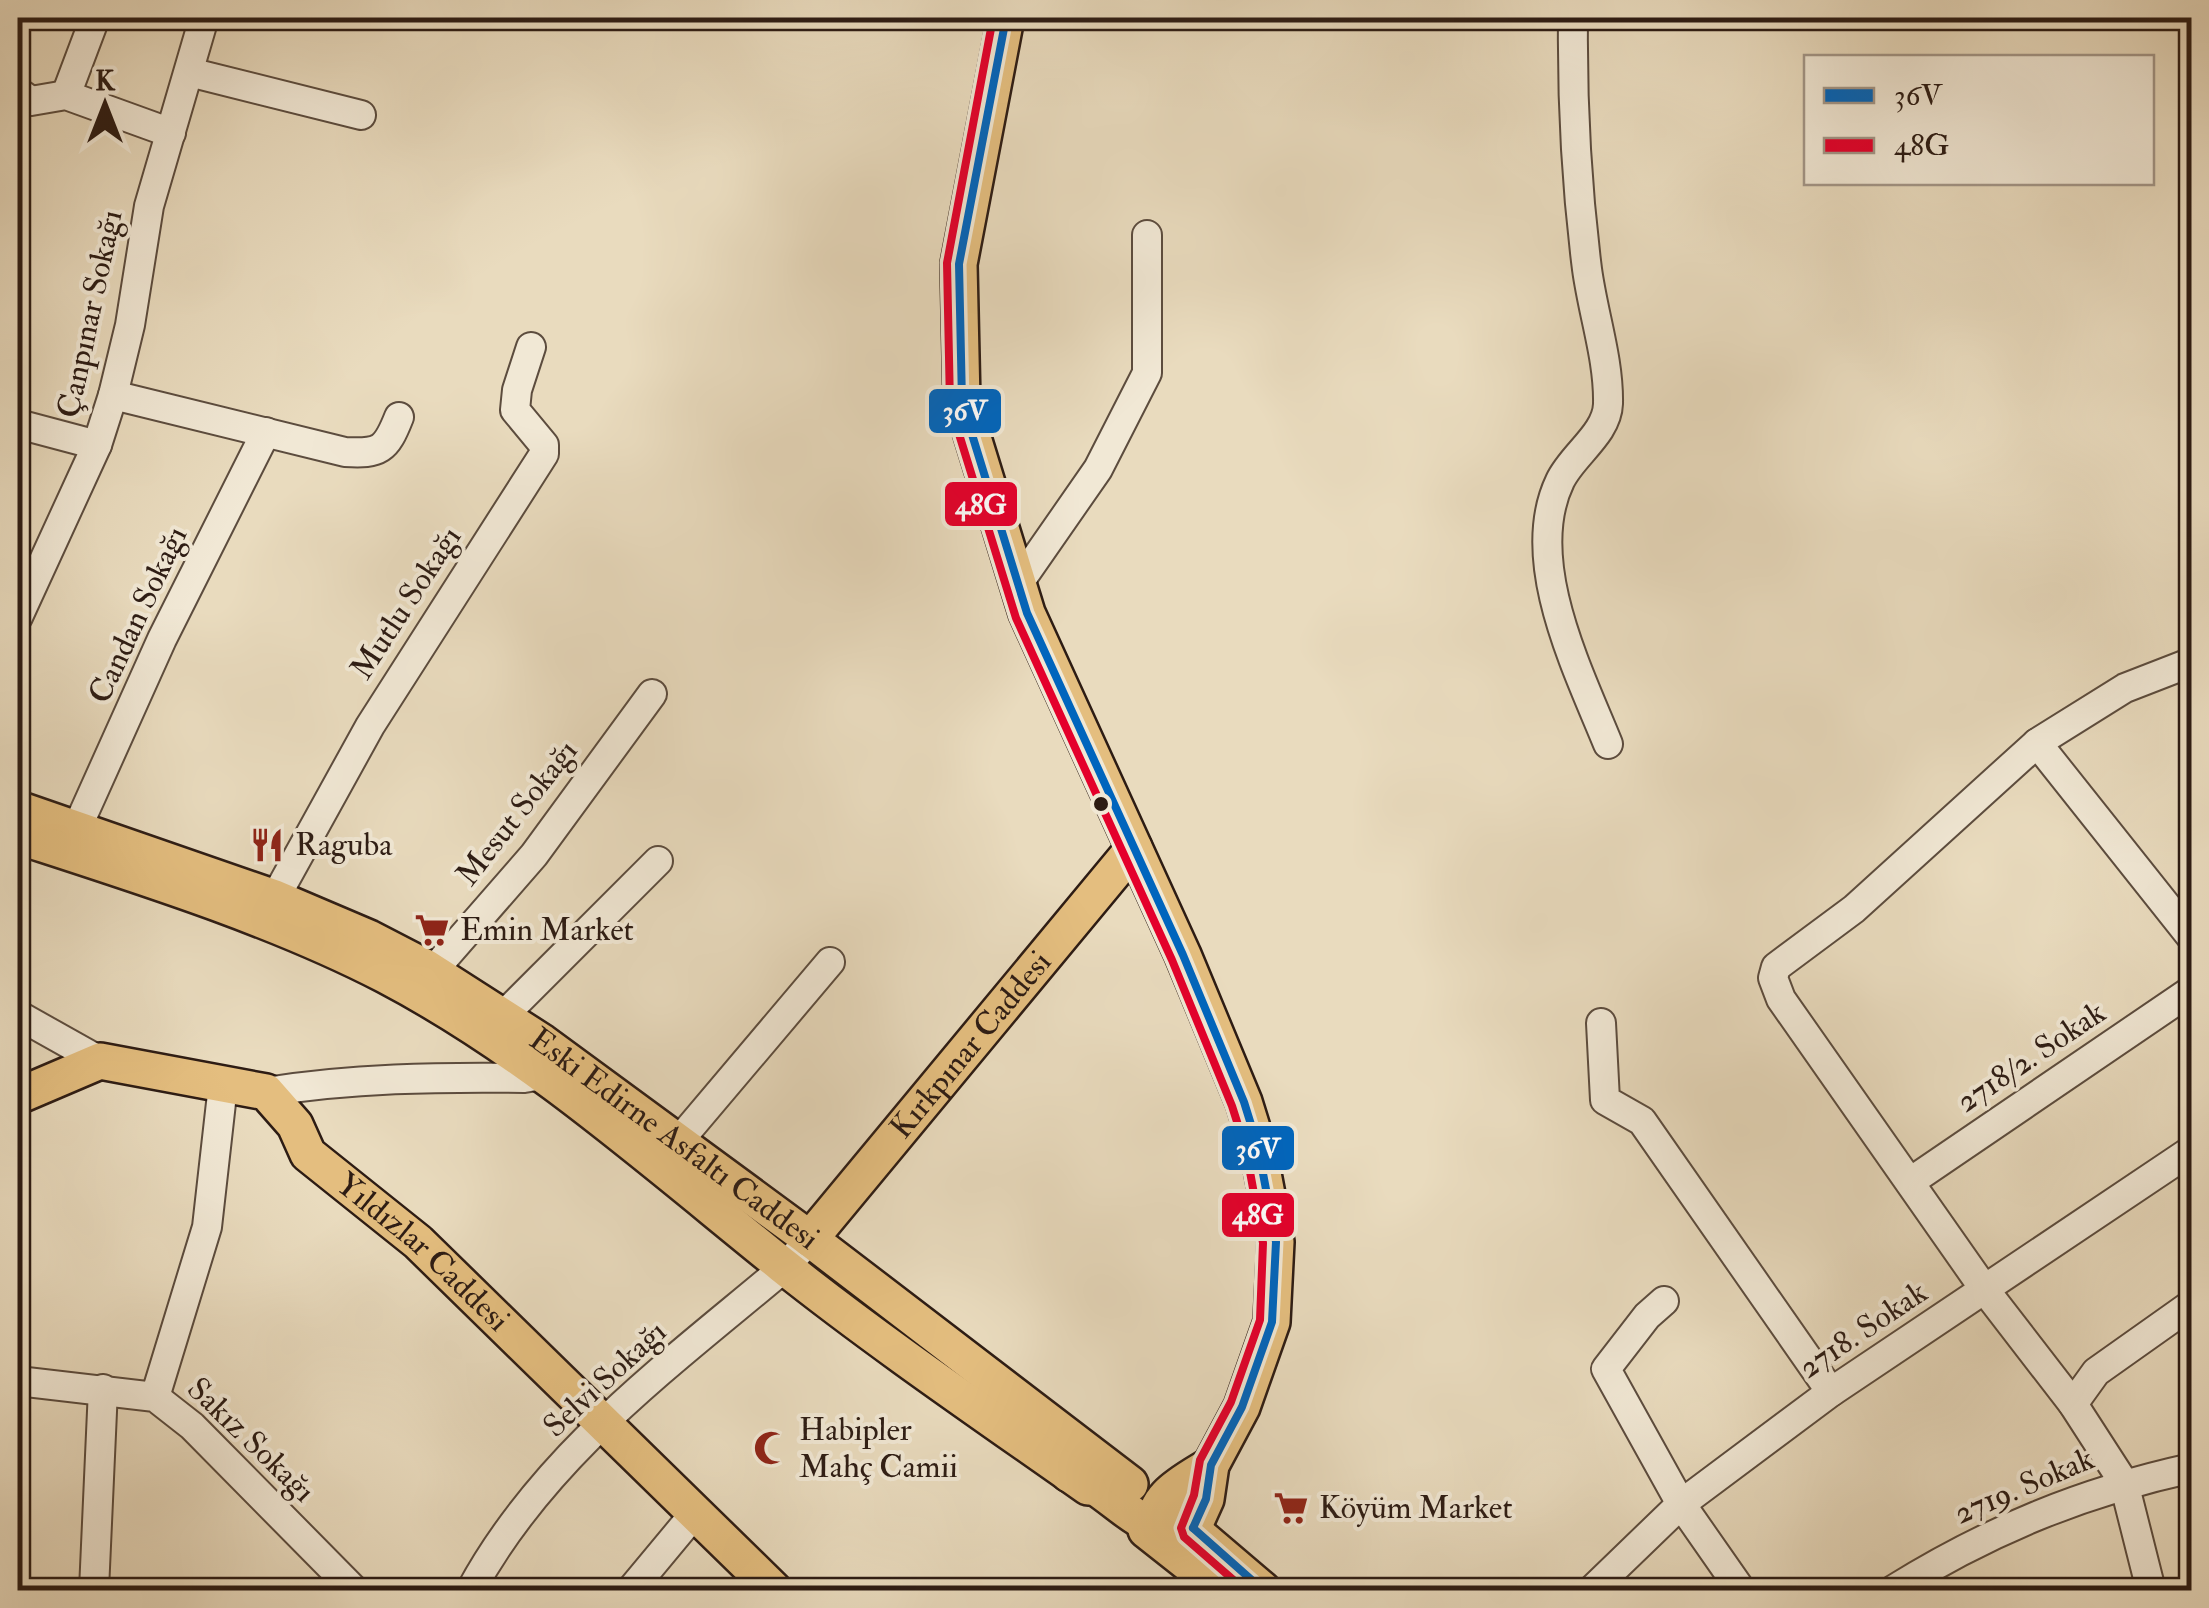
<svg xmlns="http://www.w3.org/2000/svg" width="2209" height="1608" font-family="'IM FELL Double Pica',serif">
<rect width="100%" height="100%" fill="#e9dbbe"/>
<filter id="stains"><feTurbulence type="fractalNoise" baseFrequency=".002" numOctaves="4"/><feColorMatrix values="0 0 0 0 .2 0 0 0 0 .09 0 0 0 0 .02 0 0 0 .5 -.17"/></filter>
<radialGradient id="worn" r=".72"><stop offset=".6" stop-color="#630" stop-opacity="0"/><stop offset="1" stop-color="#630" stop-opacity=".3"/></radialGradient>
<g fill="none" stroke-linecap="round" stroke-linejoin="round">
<g stroke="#5c4c3e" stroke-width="32">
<g id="minor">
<path d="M 1573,18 C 1572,105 1576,182 1587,269 C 1593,314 1609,359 1608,404 C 1607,434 1572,455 1560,481 C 1522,560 1578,670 1608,744"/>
<path d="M 189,72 L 361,115"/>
<path d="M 18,92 L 31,101 L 66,95 L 171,133"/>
<path d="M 66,95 L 95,18"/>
<path d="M 113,395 L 345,452 C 380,454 386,450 399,417"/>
<path d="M 18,424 L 97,445"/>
<path d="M 1018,584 L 1098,469 L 1147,373 L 1147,235"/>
<path d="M 18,617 L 97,445 L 113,395 L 130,325 L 149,206 L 204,18"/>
<path d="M 2037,743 L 2192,938"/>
<path d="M 77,828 L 162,639 L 266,432"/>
<path d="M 275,898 L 370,726 L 544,454 L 544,445 L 515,410 L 517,390 L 531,347"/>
<path d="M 432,972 L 534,855 L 652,694"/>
<path d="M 18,1015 L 100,1061"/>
<path d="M 503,1016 L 658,861"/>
<path d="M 1601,1023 L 1605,1100 L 1642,1121 L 1831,1392"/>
<path d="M 266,1092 C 352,1078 437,1077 524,1078 L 542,1075 L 549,1066"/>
<path d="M 677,1143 L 830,962"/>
<path d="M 1910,1182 L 2192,990"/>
<path d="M 1664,1301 L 1647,1316 L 1606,1369 L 1681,1504 L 1741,1590"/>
<path d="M 18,1381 L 155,1397 L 192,1426 L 354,1590"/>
<path d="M 155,1397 L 207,1227 L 223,1085"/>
<path d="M 2073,1404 L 2096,1372 L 2192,1304"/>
<path d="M 94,1590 L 103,1389"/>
<path d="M 471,1590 C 544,1455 670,1364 785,1267 L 810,1239"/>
<path d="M 631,1590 L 695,1513"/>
<path d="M 1592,1590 L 1681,1504 L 1831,1392 L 2192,1150"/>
<path d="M 1893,1590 C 1988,1531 2082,1492 2192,1468"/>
<path d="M 2151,1590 L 2124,1483 L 2073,1404 L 1985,1290 L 1781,999 L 1773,978 L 1776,967 L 1854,909 L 2037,743 L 2125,688 L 2192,662"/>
</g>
</g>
<g stroke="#2d1c14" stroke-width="40">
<g id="major">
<path d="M 1006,18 L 959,264 L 962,402 L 1027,613 L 1183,955 L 1244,1102 L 1258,1147 L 1276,1242 L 1272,1322 L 1242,1407 L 1211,1465 L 1206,1499 L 1193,1528 C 1143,1544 1114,1488 1069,1474"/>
<path id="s1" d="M 18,809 L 275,898 L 369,938 L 425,967 L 542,1042 L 810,1239 L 1130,1484"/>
<path d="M 18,836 C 138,875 273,917 385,975 C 530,1051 655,1163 782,1265 C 880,1343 986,1415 1088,1487"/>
<path id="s2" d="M 18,1096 L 100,1061 L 266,1092 L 295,1125 L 308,1154 L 418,1242 L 774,1590"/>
<path id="s3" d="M 810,1239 L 1134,848"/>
<path d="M 1176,1516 L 1263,1590"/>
<path d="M 1146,1530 L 1222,1590"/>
<path d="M 1156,1532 C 1149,1497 1186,1481 1211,1465"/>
</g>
</g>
<use href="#minor" stroke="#f1e8d5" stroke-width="28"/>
<use href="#major" stroke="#e4be7f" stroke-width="35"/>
<g stroke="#f1e8d5" stroke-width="15">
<g id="bus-1">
<path d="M 1006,18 L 959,264 L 962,402 L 1027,613 L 1183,955 L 1244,1102 L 1258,1147 L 1276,1242 L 1272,1322 L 1242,1407 L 1211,1465 L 1206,1499 L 1193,1528"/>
<path d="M 1193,1528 L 1263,1590"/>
</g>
</g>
<g stroke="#f1e8d5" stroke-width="15">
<path id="bus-2" d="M 993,18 L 947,263 L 950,405 L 1016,618 L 1172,960 L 1232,1106 L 1246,1150 L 1263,1243 L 1260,1320 L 1231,1402 L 1200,1460 L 1194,1495 L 1181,1528 L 1184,1537 L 1245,1590"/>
</g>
<use href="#bus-1" stroke="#0065bd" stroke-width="8"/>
<use href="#bus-2" stroke="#e4002b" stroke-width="8"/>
</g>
<defs>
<g id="restaurant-bare" transform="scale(2.7)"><path d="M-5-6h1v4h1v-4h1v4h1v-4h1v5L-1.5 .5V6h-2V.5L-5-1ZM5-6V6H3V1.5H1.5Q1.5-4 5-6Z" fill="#8f2418" stroke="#f1e8d5" stroke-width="2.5" paint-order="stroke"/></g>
<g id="supermarket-bare" transform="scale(2.7)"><path d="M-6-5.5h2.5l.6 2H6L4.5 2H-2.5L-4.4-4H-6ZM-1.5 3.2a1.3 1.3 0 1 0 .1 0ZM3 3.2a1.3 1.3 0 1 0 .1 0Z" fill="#8f2418" stroke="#f1e8d5" stroke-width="2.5" paint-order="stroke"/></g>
<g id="mosque-bare" transform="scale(2.7)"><path d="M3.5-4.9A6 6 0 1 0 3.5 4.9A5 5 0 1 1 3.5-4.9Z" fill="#8f2418" stroke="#f1e8d5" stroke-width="2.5" paint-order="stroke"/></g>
</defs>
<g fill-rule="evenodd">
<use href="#restaurant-bare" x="267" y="845"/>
<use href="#supermarket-bare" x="432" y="930"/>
<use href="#mosque-bare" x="771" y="1448"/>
<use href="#supermarket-bare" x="1291" y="1508"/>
</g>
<circle fill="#2d1c14" stroke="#f1e8d5" stroke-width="4" cx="1101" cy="804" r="9"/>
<g text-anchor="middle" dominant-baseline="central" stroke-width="8" stroke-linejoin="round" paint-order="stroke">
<g font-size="32" fill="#2d1c14" stroke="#f1e8d5">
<text transform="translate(90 314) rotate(-78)">Çanpınar Sokağı</text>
<text transform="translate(406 603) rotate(-57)">Mutlu Sokağı</text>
<text transform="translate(138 615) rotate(-65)">Candan Sokağı</text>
<text transform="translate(517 813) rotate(-52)">Mesut Sokağı</text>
<text stroke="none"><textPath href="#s3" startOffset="252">Kırkpınar Caddesi</textPath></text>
<text transform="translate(2031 1057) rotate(-34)">2718/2. Sokak</text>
<text stroke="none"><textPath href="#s1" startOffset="740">Eski Edirne Asfaltı Caddesi</textPath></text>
<text stroke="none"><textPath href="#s2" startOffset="485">Yıldızlar Caddesi</textPath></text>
<text transform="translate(1863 1330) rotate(-34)">2718. Sokak</text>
<text transform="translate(605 1379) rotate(-43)">Selvi Sokağı</text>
<text transform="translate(251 1440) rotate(44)">Sakız Sokağı</text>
<text transform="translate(2024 1486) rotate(-23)">2719. Sokak</text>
</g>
<g font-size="32" fill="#2d1c14" stroke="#f1e8d5" text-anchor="start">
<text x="295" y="845">Raguba</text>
<text x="460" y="930">Emin Market</text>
<text x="799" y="1430">Habipler<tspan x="799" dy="37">Mahç Camii</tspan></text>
<text x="1319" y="1508">Köyüm Market</text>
</g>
</g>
<g stroke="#f1e8d5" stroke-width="4">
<rect x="927" y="387" width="76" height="48" rx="10" fill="#0065bd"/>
<rect x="943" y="480" width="76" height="48" rx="10" fill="#e4002b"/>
<rect x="1220" y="1124" width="76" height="48" rx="10" fill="#0065bd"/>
<rect x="1220" y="1191" width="76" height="48" rx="10" fill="#e4002b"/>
</g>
<g font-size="28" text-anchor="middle" font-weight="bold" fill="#fff">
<text x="965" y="420">36V</text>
<text x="981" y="514">48G</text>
<text x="1258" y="1158">36V</text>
<text x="1258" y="1224">48G</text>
</g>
<rect width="2209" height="1608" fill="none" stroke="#e9dbbe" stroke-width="60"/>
<rect x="20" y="20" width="2169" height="1568" fill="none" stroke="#2d1c14" stroke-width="5"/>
<rect x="30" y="30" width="2149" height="1548" fill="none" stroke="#2d1c14" stroke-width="2.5"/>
<rect x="1804" y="55" width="350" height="130" fill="#f1e8d5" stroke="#a39688" stroke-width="2.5"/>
<rect x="1824" y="88" width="50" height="15" fill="#0065bd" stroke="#a39688" stroke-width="2.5"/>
<text x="1894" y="105" font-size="30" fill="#2d1c14">36V</text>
<rect x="1824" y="138" width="50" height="15" fill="#e4002b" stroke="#a39688" stroke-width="2.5"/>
<text x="1894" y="155" font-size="30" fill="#2d1c14">48G</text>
<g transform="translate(105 105)" stroke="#f1e8d5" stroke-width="8" paint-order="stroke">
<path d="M0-8L18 38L0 25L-18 38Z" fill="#2d1c14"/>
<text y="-15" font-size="28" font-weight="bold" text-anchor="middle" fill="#2d1c14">K</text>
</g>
<rect width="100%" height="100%" filter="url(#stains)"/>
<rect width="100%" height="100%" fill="url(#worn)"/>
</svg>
